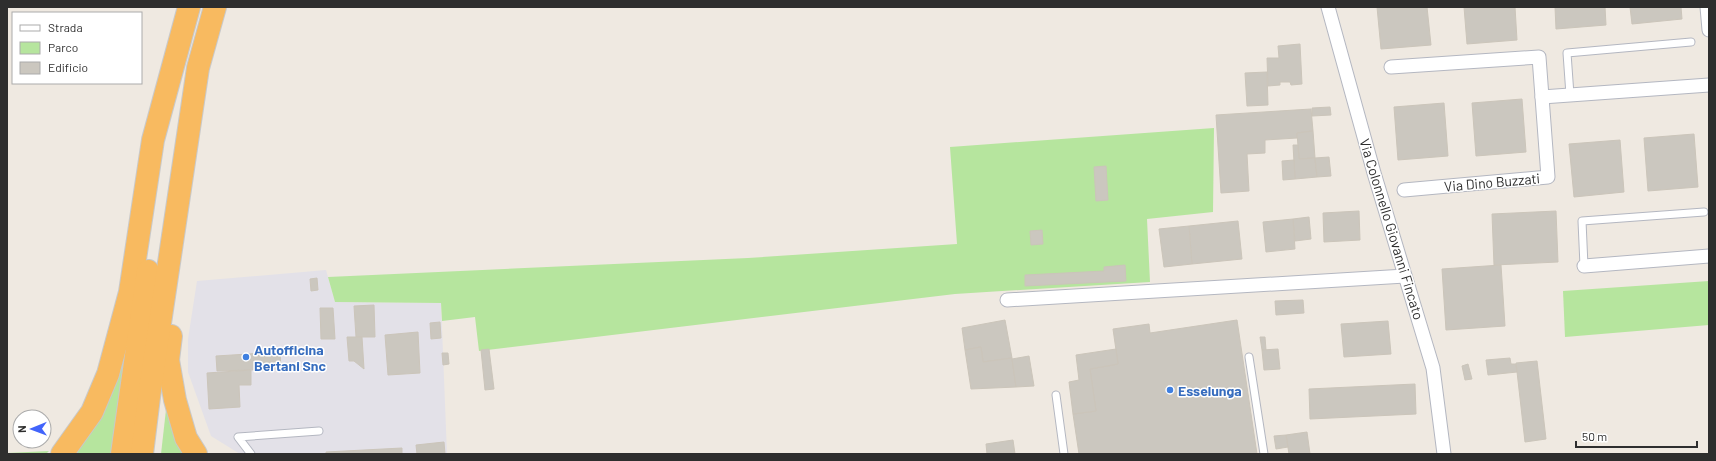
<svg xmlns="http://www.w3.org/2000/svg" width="1716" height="461" font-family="Barlow,sans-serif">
<rect width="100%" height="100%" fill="#efe9e1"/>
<path fill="#e3e1e8" d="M 326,270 L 335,302 L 441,303 L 447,454 L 240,454 L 211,436 L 188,372 L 188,339 L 197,281 Z"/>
<g fill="#b6e59e">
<path d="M 1214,128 L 1213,212 L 1147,219 L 1150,282 L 955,294 L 479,351 L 475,317 L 442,321 L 441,303 L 335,302 L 328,277 L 748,258 L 957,244 L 950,147 Z"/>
<path d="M 1709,281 L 1709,325 L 1565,337 L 1563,291 Z"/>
<path d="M 125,346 L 129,346 L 112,454 L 71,454 Z"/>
<path d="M 168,392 L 191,454 L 161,454 Z"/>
<path d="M 49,451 L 46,454 L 7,454 L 7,453 Z"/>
</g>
<g fill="#cbc7bf" stroke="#cbc5ba">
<path d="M 1377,7 L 1427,7 L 1431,45 L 1381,49 Z"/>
<path d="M 1464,7 L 1515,7 L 1517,40 L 1467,44 Z"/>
<path d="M 1555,7 L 1605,7 L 1606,25 L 1556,29 Z"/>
<path d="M 1630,7 L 1681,7 L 1682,19 L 1632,24 Z"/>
<path d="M 1300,44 L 1302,84 L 1291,85 L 1290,82 L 1280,82 L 1280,85 L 1268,86 L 1267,58 L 1279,58 L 1278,46 Z"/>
<path d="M 1267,72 L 1268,105 L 1247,106 L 1245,73 Z"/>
<path d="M 1522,99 L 1526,152 L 1476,156 L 1472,103 Z"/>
<path d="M 1444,103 L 1448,156 L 1398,160 L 1394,107 Z"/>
<path d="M 1330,107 L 1331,115 L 1312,116 L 1312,108 Z"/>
<path d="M 1311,109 L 1313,131 L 1297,133 L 1297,138 L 1265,140 L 1265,153 L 1247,154 L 1249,191 L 1221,193 L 1216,115 Z"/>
<path d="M 1313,131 L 1315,158 L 1299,159 L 1297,133 Z"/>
<path d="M 1694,134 L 1698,187 L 1648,191 L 1644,138 Z"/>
<path d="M 1620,140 L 1624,192 L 1574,197 L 1569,144 Z"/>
<path d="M 1293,145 L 1298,145 L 1299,159 L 1315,158 L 1317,177 L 1295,179 Z"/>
<path d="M 1329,157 L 1331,176 L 1317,177 L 1315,158 Z"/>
<path d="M 1294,160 L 1295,179 L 1283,180 L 1282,161 Z"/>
<path d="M 1106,166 L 1108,200 L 1096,201 L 1094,167 Z"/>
<path d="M 1359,211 L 1360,240 L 1324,242 L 1323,213 Z"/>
<path d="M 1556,211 L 1558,262 L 1494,265 L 1492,214 Z"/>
<path d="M 1309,217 L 1311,239 L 1295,241 L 1293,219 Z"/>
<path d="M 1293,219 L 1295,249 L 1266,252 L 1263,222 Z"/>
<path d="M 1238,221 L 1242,259 L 1192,264 L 1189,226 Z"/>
<path d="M 1189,226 L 1192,264 L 1164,267 L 1159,229 Z"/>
<path d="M 1042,230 L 1043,244 L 1031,245 L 1030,231 Z"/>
<path d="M 1125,265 L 1126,281 L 1025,286 L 1025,275 L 1104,271 L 1104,267 Z"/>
<path d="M 1501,265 L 1505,326 L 1446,330 L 1442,269 Z"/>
<path d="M 317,278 L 318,290 L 311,291 L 310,279 Z"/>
<path d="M 1303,300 L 1304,313 L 1276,315 L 1275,301 Z"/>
<path d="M 374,305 L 375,337 L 356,337 L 354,306 Z"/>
<path d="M 320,308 L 333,308 L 335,339 L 321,339 Z"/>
<path d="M 1005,320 L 1012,358 L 983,362 L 981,347 L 965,350 L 962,328 Z"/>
<path d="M 1237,320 L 1257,454 L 1079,454 L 1073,414 L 1096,411 L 1090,369 L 1118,364 L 1113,329 L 1149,324 L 1150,333 Z"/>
<path d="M 1388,321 L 1391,354 L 1344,357 L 1341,324 Z"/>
<path d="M 440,322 L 441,338 L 431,339 L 430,323 Z"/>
<path d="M 418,332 L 420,373 L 388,375 L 385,335 Z"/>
<path d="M 347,337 L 362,337 L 364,369 L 354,361 L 349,361 Z"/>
<path d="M 1260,337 L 1265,337 L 1266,350 L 1262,350 Z"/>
<path d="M 981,347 L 983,362 L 1012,358 L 1016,387 L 971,389 L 965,350 Z"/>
<path d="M 489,349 L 494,389 L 485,390 L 481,350 Z"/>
<path d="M 1116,349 L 1118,364 L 1090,369 L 1096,411 L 1073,414 L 1069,382 L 1079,380 L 1076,355 Z"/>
<path d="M 1278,349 L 1280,369 L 1264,370 L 1262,350 Z"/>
<path d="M 280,352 L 281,369 L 217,371 L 216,356 Z"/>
<path d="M 442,353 L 448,353 L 449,364 L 443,365 Z"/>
<path d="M 1029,356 L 1034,386 L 1016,387 L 1012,359 Z"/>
<path d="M 1510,358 L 1511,364 L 1516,364 L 1517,372 L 1488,375 L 1486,360 Z"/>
<path d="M 1537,361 L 1546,439 L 1525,442 L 1516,363 Z"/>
<path d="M 1468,364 L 1472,379 L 1465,380 L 1462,366 Z"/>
<path d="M 251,370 L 251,385 L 239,385 L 240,407 L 209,409 L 207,373 Z"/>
<path d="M 1415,384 L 1416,414 L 1310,419 L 1309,389 Z"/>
<path d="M 1307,432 L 1310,454 L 1289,454 L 1286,435 Z"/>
<path d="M 1286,435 L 1288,447 L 1276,449 L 1274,436 Z"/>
<path d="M 1013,440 L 1015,454 L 987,454 L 986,444 Z"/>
<path d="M 444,442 L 445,454 L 417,454 L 416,445 Z"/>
<path d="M 402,448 L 402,454 L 326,454 L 326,452 Z"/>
</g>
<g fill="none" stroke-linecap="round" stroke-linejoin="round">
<g stroke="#b4b7c1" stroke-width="9">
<g id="service">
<path d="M 1570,95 L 1567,53 L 1691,42"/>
<path d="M 1584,266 L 1582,221 L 1704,212"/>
<path d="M 1249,357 L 1264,454"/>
<path d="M 1056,395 L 1064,454"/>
<path d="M 251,454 L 238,437 L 319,431"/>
</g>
</g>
<g stroke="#b4b7c1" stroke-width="15">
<g id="minor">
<path d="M 1328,7 L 1374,173 L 1433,368 L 1444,454"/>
<path d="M 1707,7 L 1709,30"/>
<path d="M 1391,67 L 1539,57 L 1542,97 L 1709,85"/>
<path d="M 1404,190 L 1548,177 L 1542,97"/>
<path d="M 1584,266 L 1709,256"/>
<path d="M 1007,300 L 1405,276"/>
</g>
</g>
<g stroke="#c9c9c9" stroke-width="24">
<g id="trunk">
<path d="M 171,336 L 168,360 L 175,400 L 186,438 L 196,454"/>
<path d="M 62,454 L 92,412 L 108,374 L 130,292 L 153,140 L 189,7"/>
<path d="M 122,454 L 148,271"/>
<path d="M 142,454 L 149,397 L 198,68 L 215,7"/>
</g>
</g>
<use href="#service" stroke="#fff" stroke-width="7"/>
<use href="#minor" stroke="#fff" stroke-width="13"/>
<use href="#trunk" stroke="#f8ba60" stroke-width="22"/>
</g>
<g fill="#3f7fe0" stroke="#fff" stroke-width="1.5">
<circle cx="246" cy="357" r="4"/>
<circle cx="1170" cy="390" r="4"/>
</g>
<g text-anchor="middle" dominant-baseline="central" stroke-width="3" stroke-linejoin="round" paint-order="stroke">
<g font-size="14" fill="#2e2e2e" stroke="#fff">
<text transform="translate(1492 182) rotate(-5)">Via Dino Buzzati</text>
<text transform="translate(1392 229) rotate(73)">Via Colonnello Giovanni Fincato</text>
</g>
<g font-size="14" font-weight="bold" fill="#366cbe" stroke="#fff" text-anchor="start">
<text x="254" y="349">Autofficina<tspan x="254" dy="16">Bertani Snc</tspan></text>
<text x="1178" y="390">Esselunga</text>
</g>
</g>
<rect width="1716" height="461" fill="none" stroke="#2e2e2e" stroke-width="16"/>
<rect x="12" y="12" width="130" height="72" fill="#ffffff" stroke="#ababab"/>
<rect x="20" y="25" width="20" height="6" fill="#ffffff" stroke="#ababab"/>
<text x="48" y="32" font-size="12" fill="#2e2e2e">Strada</text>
<rect x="20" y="42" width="20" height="12" fill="#b6e59e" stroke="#ababab"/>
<text x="48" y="52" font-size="12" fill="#2e2e2e">Parco</text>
<rect x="20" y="62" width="20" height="12" fill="#cbc7bf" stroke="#ababab"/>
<text x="48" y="72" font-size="12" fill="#2e2e2e">Edificio</text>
<g transform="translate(32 429) rotate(269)"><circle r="19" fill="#ffffff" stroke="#ababab"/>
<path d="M0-3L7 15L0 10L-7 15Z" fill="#4264fb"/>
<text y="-6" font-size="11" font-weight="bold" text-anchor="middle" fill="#2e2e2e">N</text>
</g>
<path d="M1576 441v6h121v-6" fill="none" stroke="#2e2e2e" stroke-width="2"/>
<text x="1582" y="441" font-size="12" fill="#2e2e2e" stroke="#ffffff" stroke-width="3" paint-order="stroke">50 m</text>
</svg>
